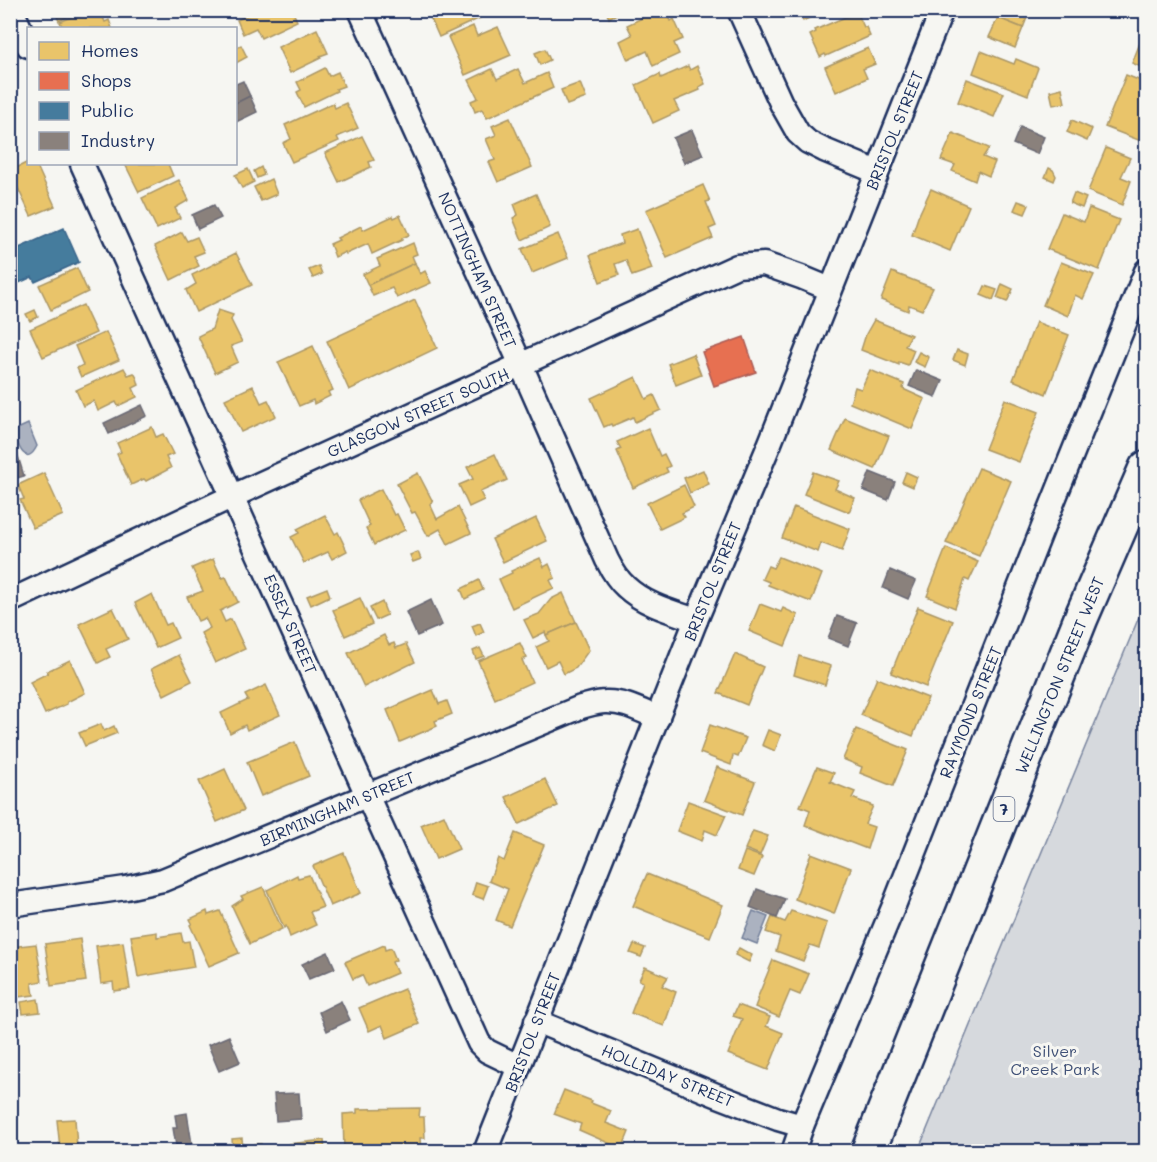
<svg xmlns="http://www.w3.org/2000/svg" width="1157" height="1162" font-family="Mali,sans-serif">
<rect width="100%" height="100%" fill="#f6f6f2"/>
<filter id="ink" filterUnits="userSpaceOnUse"><feTurbulence type="fractalNoise" baseFrequency=".0167" numOctaves="2"/><feDisplacementMap in="SourceGraphic" scale="12" xChannelSelector="R" yChannelSelector="G"/><feConvolveMatrix kernelMatrix="1 2 1 2 8 2 1 2 1" color-interpolation-filters="sRGB"/></filter>
<g filter="url(#ink)">
<path fill="#d6d9dd" stroke="#78849e" stroke-width="1.5" d="M 1146,600 L 1146,1151 L 918,1151 Z"/>
<g fill="#abb2c0" stroke="#717e99" stroke-width="1.5">
<path d="M 28,424 L 37,446 C 25,470 17,442 13,431 Z"/>
<path d="M 753,911 L 768,917 L 757,944 L 742,938 Z"/>
</g>
<g fill="#e9c46a" stroke="#ab9766" stroke-width="1.5">
<path d="M 54,10 L 81,10 L 59,21 Z"/>
<path d="M 100,10 L 105,22 L 109,20 L 112,28 L 63,28 L 60,22 L 85,11 L 88,16 Z"/>
<path d="M 249,10 L 298,10 L 293,12 L 297,21 L 261,38 L 256,28 L 243,34 L 237,20 L 250,14 Z"/>
<path d="M 427,10 L 477,10 L 480,18 L 439,37 Z"/>
<path d="M 605,10 L 624,10 L 609,18 Z"/>
<path d="M 659,10 L 666,10 L 671,21 L 674,19 L 683,39 L 674,43 L 679,54 L 653,66 L 647,51 L 628,60 L 620,41 L 632,35 L 627,25 Z"/>
<path d="M 798,10 L 826,10 L 803,21 Z"/>
<path d="M 1001,10 L 1030,10 L 1023,28 L 998,18 Z"/>
<path d="M 857,12 L 864,27 L 866,27 L 870,36 L 826,56 L 825,54 L 820,57 L 810,35 L 816,32 L 815,30 Z"/>
<path d="M 1146,17 L 1146,69 L 1132,63 L 1144,33 L 1140,31 Z"/>
<path d="M 998,18 L 1023,28 L 1015,48 L 989,37 Z"/>
<path d="M 473,26 L 477,36 L 498,27 L 511,55 L 465,75 L 448,37 Z"/>
<path d="M 317,29 L 328,53 L 320,56 L 321,58 L 290,73 L 278,47 Z"/>
<path d="M 241,45 L 247,57 L 236,63 L 236,48 Z"/>
<path d="M 868,48 L 875,64 L 863,69 L 867,78 L 836,92 L 825,67 Z"/>
<path d="M 545,49 L 550,60 L 540,65 L 535,53 Z"/>
<path d="M 981,51 L 1014,64 L 1016,59 L 1038,68 L 1028,95 L 973,73 Z"/>
<path d="M 688,66 L 690,70 L 697,66 L 705,84 L 699,87 L 700,90 L 674,101 L 679,111 L 653,123 L 636,85 L 660,74 L 661,78 Z"/>
<path d="M 325,68 L 329,76 L 338,72 L 344,86 L 336,89 L 337,91 L 304,107 L 297,92 L 301,90 L 297,82 Z"/>
<path d="M 492,69 L 497,79 L 518,69 L 525,83 L 547,73 L 553,88 L 487,118 L 482,109 L 475,112 L 471,101 L 478,98 L 469,80 Z"/>
<path d="M 1126,75 L 1146,83 L 1146,143 L 1105,127 Z"/>
<path d="M 967,79 L 1004,93 L 994,117 L 958,102 Z"/>
<path d="M 580,83 L 586,98 L 567,105 L 561,90 Z"/>
<path d="M 1062,88 L 1065,103 L 1053,105 L 1050,91 Z"/>
<path d="M 333,103 L 335,108 L 346,103 L 358,128 L 337,137 L 339,141 L 292,162 L 283,143 L 291,139 L 285,125 Z"/>
<path d="M 510,118 L 532,167 L 498,182 L 489,162 L 495,160 L 486,139 L 496,135 L 492,126 Z"/>
<path d="M 1072,120 L 1092,129 L 1087,141 L 1067,132 Z"/>
<path d="M 953,133 L 989,148 L 983,157 L 995,162 L 989,176 L 978,171 L 975,181 L 952,171 L 955,165 L 941,160 Z"/>
<path d="M 362,136 L 374,160 L 369,162 L 371,167 L 339,182 L 325,153 Z"/>
<path d="M 1106,148 L 1130,158 L 1121,177 L 1131,181 L 1122,205 L 1088,191 Z"/>
<path d="M 28,162 L 28,164 L 36,164 L 55,206 L 31,216 L 10,171 Z"/>
<path d="M 125,164 L 168,164 L 173,176 L 139,192 Z"/>
<path d="M 261,167 L 264,175 L 257,178 L 254,171 Z"/>
<path d="M 1049,168 L 1053,170 L 1056,176 L 1054,181 L 1045,177 Z"/>
<path d="M 248,169 L 254,182 L 242,188 L 235,175 Z"/>
<path d="M 271,179 L 277,194 L 261,201 L 254,187 Z"/>
<path d="M 179,180 L 189,200 L 175,208 L 180,218 L 157,229 L 142,198 Z"/>
<path d="M 703,185 L 710,201 L 706,202 L 716,226 L 709,229 L 713,238 L 667,258 L 646,210 Z"/>
<path d="M 931,189 L 969,206 L 950,251 L 912,235 L 918,217 Z"/>
<path d="M 1074,193 L 1086,198 L 1082,208 L 1070,203 Z"/>
<path d="M 536,194 L 550,227 L 522,240 L 513,218 L 518,215 L 514,204 Z"/>
<path d="M 1018,201 L 1029,205 L 1025,214 L 1014,210 Z"/>
<path d="M 1089,208 L 1119,220 L 1099,270 L 1047,249 L 1062,213 L 1084,222 Z"/>
<path d="M 400,215 L 409,235 L 402,238 L 402,240 L 372,254 L 368,244 L 346,254 L 345,252 L 335,257 L 330,244 L 339,240 L 337,238 L 361,226 L 363,230 L 393,216 L 394,218 Z"/>
<path d="M 637,229 L 652,269 L 632,276 L 626,260 L 615,264 L 619,275 L 600,282 L 590,255 L 622,243 L 620,235 Z"/>
<path d="M 182,232 L 187,241 L 197,237 L 204,252 L 194,256 L 199,266 L 171,280 L 155,246 Z"/>
<path d="M 558,234 L 568,258 L 532,273 L 522,249 Z"/>
<path d="M 413,243 L 417,254 L 412,256 L 415,263 L 368,285 L 363,274 L 380,266 L 377,259 Z"/>
<path d="M 236,253 L 252,285 L 196,312 L 186,290 L 196,284 L 192,275 Z"/>
<path d="M 1061,262 L 1094,275 L 1083,299 L 1075,295 L 1068,316 L 1043,305 Z"/>
<path d="M 415,263 L 420,274 L 425,271 L 431,283 L 397,298 L 392,288 L 373,296 L 368,285 Z"/>
<path d="M 319,266 L 322,274 L 313,278 L 309,270 Z"/>
<path d="M 77,268 L 88,292 L 51,310 L 39,285 Z"/>
<path d="M 892,272 L 933,288 L 922,310 L 909,305 L 908,311 L 881,300 Z"/>
<path d="M 1002,284 L 1013,289 L 1007,302 L 997,298 Z"/>
<path d="M 985,286 L 997,290 L 993,300 L 981,295 Z"/>
<path d="M 415,300 L 437,348 L 349,390 L 327,341 Z"/>
<path d="M 83,305 L 96,333 L 43,357 L 30,329 Z"/>
<path d="M 35,310 L 38,317 L 30,321 L 26,314 Z"/>
<path d="M 218,310 L 233,315 L 231,320 L 242,342 L 231,346 L 238,362 L 215,373 L 198,336 L 212,329 Z"/>
<path d="M 874,320 L 911,335 L 905,346 L 914,350 L 908,365 L 899,362 L 899,365 L 861,350 L 866,334 Z"/>
<path d="M 1036,322 L 1069,335 L 1046,394 L 1013,380 Z"/>
<path d="M 106,332 L 119,360 L 81,377 L 77,368 L 83,365 L 75,346 Z"/>
<path d="M 313,346 L 333,390 L 328,392 L 330,396 L 314,404 L 313,400 L 299,406 L 278,362 Z"/>
<path d="M 957,350 L 968,354 L 965,365 L 953,360 Z"/>
<path d="M 919,352 L 929,357 L 925,367 L 914,362 Z"/>
<path d="M 693,354 L 701,375 L 676,385 L 668,364 Z"/>
<path d="M 124,368 L 128,375 L 134,373 L 137,378 L 139,385 L 133,388 L 137,397 L 118,406 L 116,402 L 98,411 L 94,401 L 83,406 L 76,390 Z"/>
<path d="M 870,370 L 904,384 L 903,389 L 925,399 L 912,429 L 850,403 L 855,387 L 861,389 Z"/>
<path d="M 636,377 L 646,399 L 654,395 L 661,410 L 635,422 L 633,417 L 612,426 L 611,424 L 604,427 L 591,398 Z"/>
<path d="M 253,386 L 261,403 L 268,400 L 276,416 L 241,432 L 225,399 Z"/>
<path d="M 1005,399 L 1039,412 L 1019,462 L 985,449 Z"/>
<path d="M 845,418 L 889,436 L 875,469 L 831,450 Z"/>
<path d="M 152,427 L 156,437 L 163,434 L 173,454 L 166,457 L 171,468 L 146,481 L 144,479 L 131,485 L 117,454 L 121,452 L 117,443 Z"/>
<path d="M 648,428 L 660,456 L 664,454 L 670,466 L 666,468 L 668,472 L 633,488 L 617,451 L 621,449 L 617,442 Z"/>
<path d="M 495,454 L 507,480 L 480,492 L 484,500 L 469,507 L 459,485 L 473,479 L 467,467 Z"/>
<path d="M 979,468 L 1011,481 L 979,556 L 946,543 Z"/>
<path d="M 703,470 L 709,484 L 690,493 L 684,478 Z"/>
<path d="M 813,472 L 839,481 L 835,489 L 855,498 L 849,512 L 804,494 Z"/>
<path d="M 906,472 L 917,477 L 913,487 L 902,482 Z"/>
<path d="M 44,473 L 63,515 L 33,528 L 20,500 L 24,499 L 18,485 Z"/>
<path d="M 418,473 L 433,502 L 430,504 L 437,519 L 458,507 L 471,533 L 448,544 L 440,529 L 428,536 L 415,512 L 412,513 L 397,484 Z"/>
<path d="M 684,485 L 694,507 L 682,513 L 685,517 L 660,529 L 647,503 Z"/>
<path d="M 381,489 L 394,515 L 397,514 L 405,530 L 374,545 L 366,528 L 370,526 L 358,500 Z"/>
<path d="M 794,507 L 850,529 L 842,551 L 821,543 L 818,552 L 782,538 Z"/>
<path d="M 325,515 L 335,534 L 338,532 L 347,551 L 332,559 L 328,552 L 304,563 L 291,537 L 299,533 L 297,529 Z"/>
<path d="M 536,518 L 547,541 L 503,562 L 492,539 Z"/>
<path d="M 946,548 L 978,562 L 969,581 L 965,579 L 955,608 L 927,596 Z"/>
<path d="M 418,552 L 421,559 L 413,562 L 410,555 Z"/>
<path d="M 779,557 L 822,574 L 811,602 L 768,585 L 769,582 L 762,579 L 768,566 L 773,568 Z"/>
<path d="M 540,558 L 544,567 L 549,564 L 555,578 L 550,580 L 554,588 L 512,608 L 499,579 L 512,573 L 511,571 Z"/>
<path d="M 213,559 L 222,578 L 226,577 L 238,602 L 220,611 L 225,622 L 231,619 L 245,649 L 215,663 L 201,633 L 210,628 L 205,618 L 198,621 L 187,597 L 203,591 L 192,568 Z"/>
<path d="M 479,580 L 483,590 L 465,599 L 461,589 Z"/>
<path d="M 327,588 L 330,596 L 311,605 L 307,596 Z"/>
<path d="M 563,593 L 576,622 L 546,635 L 545,632 L 533,638 L 524,620 L 539,614 L 551,599 Z"/>
<path d="M 152,594 L 166,625 L 171,623 L 178,638 L 156,648 L 135,603 Z"/>
<path d="M 360,598 L 372,624 L 345,636 L 333,610 Z"/>
<path d="M 382,602 L 387,615 L 376,620 L 370,608 Z"/>
<path d="M 760,604 L 781,612 L 783,608 L 798,615 L 785,646 L 749,631 Z"/>
<path d="M 918,607 L 953,621 L 926,687 L 891,673 Z"/>
<path d="M 113,608 L 128,639 L 106,649 L 110,657 L 98,663 L 79,624 Z"/>
<path d="M 576,622 L 589,650 L 576,668 L 564,674 L 558,661 L 546,667 L 536,647 L 549,641 L 546,635 Z"/>
<path d="M 480,623 L 484,632 L 476,636 L 472,626 Z"/>
<path d="M 384,635 L 389,645 L 394,643 L 396,648 L 406,644 L 415,662 L 364,687 L 348,653 Z"/>
<path d="M 520,643 L 527,658 L 522,660 L 532,682 L 495,699 L 478,661 Z"/>
<path d="M 480,648 L 484,656 L 476,659 L 473,651 Z"/>
<path d="M 735,654 L 763,667 L 747,705 L 718,693 Z"/>
<path d="M 179,655 L 192,681 L 164,695 L 151,669 Z"/>
<path d="M 799,656 L 831,666 L 825,685 L 794,675 Z"/>
<path d="M 70,660 L 85,693 L 67,702 L 67,704 L 45,714 L 30,682 L 48,673 L 47,671 Z"/>
<path d="M 877,678 L 928,698 L 913,736 L 861,715 Z"/>
<path d="M 266,685 L 280,715 L 247,730 L 245,725 L 230,733 L 221,713 L 248,700 L 245,695 Z"/>
<path d="M 433,690 L 439,704 L 447,701 L 452,714 L 435,721 L 437,726 L 400,742 L 387,710 Z"/>
<path d="M 101,724 L 104,731 L 114,726 L 117,733 L 85,746 L 79,733 Z"/>
<path d="M 710,725 L 746,738 L 738,757 L 733,755 L 731,765 L 700,753 Z"/>
<path d="M 856,729 L 908,750 L 893,786 L 860,773 L 862,767 L 843,759 Z"/>
<path d="M 768,730 L 781,735 L 775,751 L 762,745 Z"/>
<path d="M 295,742 L 309,776 L 261,796 L 247,762 Z"/>
<path d="M 717,767 L 755,782 L 742,815 L 704,800 Z"/>
<path d="M 817,767 L 834,773 L 830,782 L 855,792 L 852,798 L 873,806 L 865,824 L 874,827 L 867,849 L 805,825 L 810,810 L 800,806 Z"/>
<path d="M 225,769 L 244,810 L 217,822 L 199,781 Z"/>
<path d="M 545,779 L 558,806 L 519,824 L 506,797 Z"/>
<path d="M 688,801 L 726,815 L 717,835 L 705,830 L 702,841 L 677,831 Z"/>
<path d="M 444,815 L 459,849 L 436,859 L 421,825 Z"/>
<path d="M 753,831 L 768,836 L 760,855 L 745,849 Z"/>
<path d="M 515,833 L 544,845 L 510,926 L 496,920 L 508,889 L 489,881 L 498,858 L 504,861 Z"/>
<path d="M 745,851 L 762,857 L 754,876 L 738,870 Z"/>
<path d="M 344,853 L 361,893 L 330,906 L 313,866 Z"/>
<path d="M 811,853 L 851,868 L 834,914 L 795,899 Z"/>
<path d="M 647,874 L 723,905 L 710,937 L 633,906 Z"/>
<path d="M 297,875 L 298,878 L 309,875 L 323,907 L 310,912 L 316,925 L 290,937 L 286,926 L 284,928 L 267,890 Z"/>
<path d="M 476,882 L 488,886 L 483,899 L 472,895 Z"/>
<path d="M 263,887 L 282,929 L 250,944 L 232,906 L 243,899 L 241,896 Z"/>
<path d="M 207,911 L 208,915 L 220,911 L 239,953 L 209,966 L 190,925 L 192,923 L 190,919 Z"/>
<path d="M 791,911 L 827,923 L 819,948 L 810,945 L 803,961 L 776,951 L 780,937 L 766,932 L 772,917 L 785,922 Z"/>
<path d="M 157,932 L 157,937 L 181,933 L 183,942 L 189,941 L 194,967 L 138,977 L 131,936 Z"/>
<path d="M 80,939 L 86,981 L 51,986 L 45,944 Z"/>
<path d="M 123,942 L 130,989 L 114,991 L 113,982 L 101,984 L 96,946 Z"/>
<path d="M 36,944 L 42,981 L 32,983 L 34,995 L 10,998 L 10,947 Z"/>
<path d="M 634,944 L 645,948 L 641,957 L 630,953 Z"/>
<path d="M 384,945 L 385,950 L 391,948 L 396,960 L 392,962 L 397,973 L 367,986 L 362,975 L 353,979 L 345,962 Z"/>
<path d="M 739,948 L 752,955 L 749,962 L 735,955 Z"/>
<path d="M 773,960 L 809,974 L 800,995 L 790,991 L 779,1017 L 755,1007 L 758,999 L 757,999 Z"/>
<path d="M 645,967 L 668,977 L 662,986 L 676,992 L 664,1026 L 631,1013 L 643,982 L 639,980 Z"/>
<path d="M 404,989 L 419,1024 L 387,1038 L 382,1025 L 369,1031 L 359,1008 Z"/>
<path d="M 38,999 L 40,1012 L 23,1014 L 21,1002 Z"/>
<path d="M 738,1005 L 770,1017 L 766,1026 L 783,1033 L 768,1070 L 728,1054 L 742,1019 L 733,1016 Z"/>
<path d="M 564,1090 L 592,1101 L 591,1103 L 611,1111 L 606,1123 L 629,1132 L 622,1149 L 579,1130 L 581,1124 L 554,1114 Z"/>
<path d="M 420,1108 L 419,1117 L 424,1117 L 425,1138 L 420,1138 L 421,1152 L 344,1152 L 343,1114 L 357,1113 L 357,1109 Z"/>
<path d="M 75,1119 L 77,1147 L 60,1148 L 57,1120 Z"/>
<path d="M 242,1138 L 243,1149 L 233,1151 L 232,1139 Z"/>
<path d="M 324,1140 L 325,1152 L 290,1152 L 289,1144 Z"/>
<path d="M 254,1144 L 261,1144 L 261,1148 L 274,1147 L 275,1152 L 247,1152 L 247,1150 L 254,1149 Z"/>
</g>
<path fill="#e76f51" stroke="#aa5c55" stroke-width="1.5" d="M 744,337 L 756,372 L 714,386 L 702,352 Z"/>
<path fill="#457b9d" stroke="#38648a" stroke-width="1.5" d="M 64,228 L 79,262 L 35,282 L 32,277 L 10,287 L 10,252 Z"/>
<g fill="#8a817c" stroke="#696873" stroke-width="1.5">
<path d="M 243,81 L 250,96 L 236,103 L 236,84 Z"/>
<path d="M 250,96 L 257,112 L 236,122 L 236,103 Z"/>
<path d="M 1020,127 L 1044,137 L 1037,154 L 1013,144 Z"/>
<path d="M 692,130 L 703,155 L 684,163 L 673,138 Z"/>
<path d="M 214,205 L 221,218 L 198,229 L 192,215 Z"/>
<path d="M 916,370 L 943,381 L 936,397 L 909,386 Z"/>
<path d="M 142,405 L 147,416 L 109,434 L 104,423 Z"/>
<path d="M 17,453 L 24,476 L 10,480 L 10,455 Z"/>
<path d="M 870,472 L 895,482 L 888,500 L 863,490 Z"/>
<path d="M 890,570 L 916,581 L 908,599 L 883,588 Z"/>
<path d="M 431,600 L 442,625 L 417,636 L 406,612 Z"/>
<path d="M 837,616 L 857,623 L 848,646 L 828,638 Z"/>
<path d="M 757,889 L 785,899 L 777,918 L 750,907 Z"/>
<path d="M 328,952 L 335,968 L 309,979 L 302,964 Z"/>
<path d="M 341,1001 L 350,1020 L 327,1031 L 319,1012 Z"/>
<path d="M 229,1036 L 240,1062 L 219,1071 L 208,1045 Z"/>
<path d="M 299,1093 L 301,1119 L 276,1121 L 274,1094 Z"/>
<path d="M 187,1113 L 193,1150 L 177,1152 L 173,1128 L 177,1128 L 175,1115 Z"/>
</g>
<g fill="none" stroke-linecap="round" stroke-linejoin="round">
<g stroke="#1b2f5e" stroke-width="27">
<g id="street">
<path d="M 12,10 L 28,46"/>
<path d="M 360,10 L 521,365 L 607,560 C 612,570 618,580 626,587 C 645,605 673,612 696,620"/>
<path d="M 739,10 L 781,103 L 798,133 L 808,142 L 824,150 L 877,172"/>
<path d="M 82,164 L 479,1043 L 487,1051 L 518,1066"/>
<path d="M 10,601 L 233,496 L 737,266 L 764,264 L 801,277 L 830,289"/>
<path d="M 10,905 L 126,888 L 163,880 L 581,707 C 589,705 597,702 605,702 C 624,701 641,711 658,718"/>
<path d="M 536,1021 L 716,1095 L 778,1119 L 802,1126"/>
<path d="M 485,1152 L 696,620 L 770,443 L 942,10"/>
<path d="M 793,1152 L 802,1126 L 895,903 L 1045,522 L 1146,271"/>
</g>
</g>
<g stroke="#1b2f5e" stroke-width="38">
<path id="primary" d="M 868,1152 L 1081,618 L 1146,468"/>
</g>
<use href="#street" stroke="#f6f6f2" stroke-width="22"/>
<use href="#primary" stroke="#f6f6f2" stroke-width="33"/>
</g>
</g>
<g text-anchor="middle" dominant-baseline="central" stroke-width="6" stroke-linejoin="round" paint-order="stroke">
<rect fill="#f6f6f2" stroke="#5d6b8a" stroke-width="1.5" x="993.5" y="797" width="21" height="24" rx="4.5"/>
<g font-size="15" font-weight="bold" fill="#1b2f5e">
<text x="1004" y="809">7</text>
</g>
<g font-size="16" fill="#1b2f5e" stroke="#f6f6f2">
<text transform="translate(894 130) rotate(-68)">BRISTOL STREET</text>
<text transform="translate(478 270) rotate(66)">NOTTINGHAM STREET</text>
<text transform="translate(418 412) rotate(-24)">GLASGOW STREET SOUTH</text>
<text transform="translate(712 581) rotate(-68)">BRISTOL STREET</text>
<text transform="translate(291 624) rotate(66)">ESSEX STREET</text>
<text transform="translate(1059 675) rotate(-68)">WELLINGTON STREET WEST</text>
<text transform="translate(970 712) rotate(-68)">RAYMOND STREET</text>
<text transform="translate(337 808) rotate(-23)">BIRMINGHAM STREET</text>
<text transform="translate(532 1032) rotate(-69)">BRISTOL STREET</text>
<text transform="translate(668 1075) rotate(22)">HOLLIDAY STREET</text>
</g>
<g font-size="16" fill="#405177" stroke="#f6f6f2">
<text x="1055" y="1050">Silver<tspan x="1055" dy="18">Creek Park</tspan></text>
</g>
</g>
<rect width="1157" height="1162" fill="none" stroke="#f6f6f2" stroke-width="36"/>
<rect x="18" y="18" width="1121" height="1126" fill="none" stroke="#1b2f5e" stroke-width="2" filter="url(#ink)"/>
<rect x="27" y="27" width="210" height="138" fill="#f6f6f2" stroke="#9ea6b7" stroke-width="1.5"/>
<rect x="39" y="42" width="30" height="18" fill="#e9c46a" stroke="#9ea6b7" stroke-width="1.5"/>
<text x="81" y="57" font-size="18" fill="#1b2f5e">Homes</text>
<rect x="39" y="72" width="30" height="18" fill="#e76f51" stroke="#9ea6b7" stroke-width="1.5"/>
<text x="81" y="87" font-size="18" fill="#1b2f5e">Shops</text>
<rect x="39" y="102" width="30" height="18" fill="#457b9d" stroke="#9ea6b7" stroke-width="1.5"/>
<text x="81" y="117" font-size="18" fill="#1b2f5e">Public</text>
<rect x="39" y="132" width="30" height="18" fill="#8a817c" stroke="#9ea6b7" stroke-width="1.5"/>
<text x="81" y="147" font-size="18" fill="#1b2f5e">Industry</text>
</svg>
